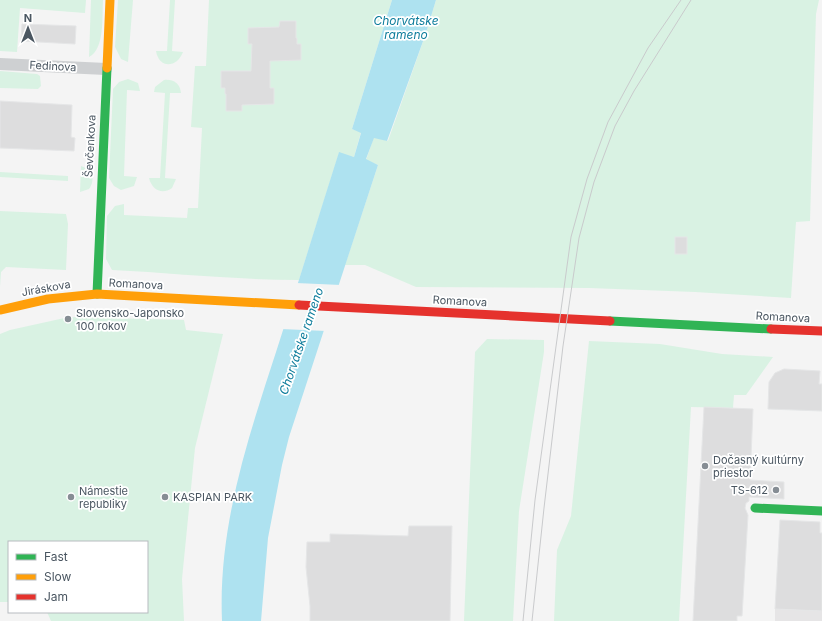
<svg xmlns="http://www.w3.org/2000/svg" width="822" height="621" font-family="Inter,sans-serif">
<rect width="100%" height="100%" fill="#f4f4f4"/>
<path fill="#e6e5e6" d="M 775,609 L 822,611 L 822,621 L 775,621 Z"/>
<g fill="#d9f2e3">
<path d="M 0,0 L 86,0 L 85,13 L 20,8 L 17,52 L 0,51 Z"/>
<path d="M 91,0 L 103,0 C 102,16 105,49 89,57 Z"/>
<path d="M 118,0 L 133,0 L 128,62 L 121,59 L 115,47 Z"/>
<path d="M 170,0 L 175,0 L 172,51 L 183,52 C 177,68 159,69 156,51 L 167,51 Z"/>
<path d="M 209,0 L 392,0 L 352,129 L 361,132 L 354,157 L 339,153 L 299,280 C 236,280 174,273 112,270 L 106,259 L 107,216 L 115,206 L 124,204 L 124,215 L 187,218 L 188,208 L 198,208 L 202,128 L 191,127 L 195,66 L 206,66 Z"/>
<path d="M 436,0 L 819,0 L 816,14 L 810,221 L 796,222 L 791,298 L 695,292 L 589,288 L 416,287 L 365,265 L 345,265 L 378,165 L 366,160 L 374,137 L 388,141 L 426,33 Z"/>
<path d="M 0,71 L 37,74 L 40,76 L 41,86 L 38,89 L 0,88 Z"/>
<path d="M 128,79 L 138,83 L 140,91 L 127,90 L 124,176 L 137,177 L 134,186 L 121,190 L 114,186 L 109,178 L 113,89 L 119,82 Z"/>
<path d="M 164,80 C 173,79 180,83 181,93 L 170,93 L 165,178 L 176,179 L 172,188 C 162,195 152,190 149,178 L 160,178 L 165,93 L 154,92 L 155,87 Z"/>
<path d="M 81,166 C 92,170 96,179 89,189 L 80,192 Z"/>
<path d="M 0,172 L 68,176 L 68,181 L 0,177 Z"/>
<path d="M 0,211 L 66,214 L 68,224 L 66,270 L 6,267 L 1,272 L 0,287 Z"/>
<path d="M 69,317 L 184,320 L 186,330 L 223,334 L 195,448 L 182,579 L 184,621 L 51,621 L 47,612 L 147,612 L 147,542 L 9,542 L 9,602 L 0,602 L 0,334 L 10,330 Z"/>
<path d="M 487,339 L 544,340 L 544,352 L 519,511 L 513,621 L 464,621 L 475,352 Z"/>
<path d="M 589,341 L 660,344 L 722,354 L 773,357 L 746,395 L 734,395 L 733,408 L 691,407 L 679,621 L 554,621 L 557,550 L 571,516 Z"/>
</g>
<path fill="#aee2f0" d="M 392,0 L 436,0 L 426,33 L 387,141 L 374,138 L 366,159 L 378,165 L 289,437 L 282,465 L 268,538 L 261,621 L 222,621 C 218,526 248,438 277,349 C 298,284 318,218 339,152 L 354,157 L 361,133 L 352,129 Z"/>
<path fill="#f4f4f4" d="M 296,283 L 341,285 L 326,331 L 281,329 Z"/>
<g fill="#ddddde" stroke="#e5e6e7">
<path d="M 280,21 L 296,21 L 296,38 L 297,38 L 297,44 L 301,44 L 301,60 L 270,61 L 270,88 L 274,88 L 274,104 L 242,105 L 242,111 L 226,111 L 226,94 L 225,94 L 225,88 L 221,88 L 221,71 L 251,71 L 252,44 L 248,44 L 248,28 L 279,27 Z"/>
<path d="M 22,24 L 76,26 L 75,44 L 21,41 Z"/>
<path d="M 0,101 L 72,105 L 71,137 L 75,138 L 74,151 L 0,148 Z"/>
<rect x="675" y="237" width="12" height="17"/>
<path d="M 784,369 L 820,371 L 819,384 L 822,384 L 822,411 L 768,409 L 769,382 L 775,373 Z"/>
<path d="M 704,407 L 753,409 L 750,480 L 784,482 L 784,499 L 749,497 L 749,501 L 746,503 L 745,508 L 748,515 L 742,616 L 737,616 L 737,621 L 693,621 Z"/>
<path d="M 780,520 L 820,522 L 820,533 L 822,533 L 822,611 L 775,609 Z"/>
<path d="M 409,526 L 452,526 L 450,621 L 310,621 L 310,606 L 306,567 L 307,542 L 330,542 L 330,534 L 408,536 Z"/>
</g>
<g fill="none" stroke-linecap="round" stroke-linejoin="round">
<path stroke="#ced0d2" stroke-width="12" d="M 0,64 L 106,69"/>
<g stroke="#30b455" stroke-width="9">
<path d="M 97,294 L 107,68"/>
<path d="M 610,321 L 771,329"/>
<path d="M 755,508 L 822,511"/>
</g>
<g stroke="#ff9f0a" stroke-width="9">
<path d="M 107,68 L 110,0"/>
<path d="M 0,310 L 48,299 L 97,294 L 299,305"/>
</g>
<g stroke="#e5322d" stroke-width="9">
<path d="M 299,305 L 610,321"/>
<path d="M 771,329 L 822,331"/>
</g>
<g stroke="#c9cacc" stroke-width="1">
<path d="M 523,621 L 535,500 L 571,237 L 587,179 L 608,122 L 648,48 L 681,0"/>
<path d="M 532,621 L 544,508 L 563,346 L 579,238 L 594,182 L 615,126 L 634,91 L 691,0"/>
</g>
</g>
<g fill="#868d94" stroke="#fff" stroke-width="1.5">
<circle cx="68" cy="319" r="4"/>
<circle cx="705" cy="466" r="4"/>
<circle cx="776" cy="490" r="4"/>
<circle cx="71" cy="497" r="4"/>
<circle cx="165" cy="497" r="4"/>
</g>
<g text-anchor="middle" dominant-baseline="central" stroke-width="3.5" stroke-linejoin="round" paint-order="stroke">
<g font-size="11" fill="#4a5661" stroke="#fff">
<text transform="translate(53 66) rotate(3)">Fedinova</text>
<text transform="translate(90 146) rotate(-87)">Ševčenkova</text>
<text transform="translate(136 284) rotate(3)">Romanova</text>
<text transform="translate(46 288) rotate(-10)">Jiráskova</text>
<text transform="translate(460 301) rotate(3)">Romanova</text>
<text transform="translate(783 317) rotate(3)">Romanova</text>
</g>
<g font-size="11" fill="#4a5661" stroke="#fff" text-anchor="start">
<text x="76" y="313">Slovensko-Japonsko<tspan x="76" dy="13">100 rokov</tspan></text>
<text x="713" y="460">Dočasný kultúrny<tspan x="713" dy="13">priestor</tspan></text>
<text x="768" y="490" text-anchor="end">TS-612</text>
<text x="79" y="491">Námestie<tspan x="79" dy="13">republiky</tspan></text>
<text x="173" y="497">KASPIAN PARK</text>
</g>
<g font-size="12" font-style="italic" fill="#0c7c9b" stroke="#fff">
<text x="406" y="20">Chorvátske<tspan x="406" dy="14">rameno</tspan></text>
<text transform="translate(301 341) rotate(-71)">Chorvátske rameno</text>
</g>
</g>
<rect x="8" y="541" width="140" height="72" fill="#ffffff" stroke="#b7bbc0"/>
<rect x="16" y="554" width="20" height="6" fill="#30b455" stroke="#b7bbc0"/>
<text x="44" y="561" font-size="12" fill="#4a5661">Fast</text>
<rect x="16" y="574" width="20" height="6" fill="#ff9f0a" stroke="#b7bbc0"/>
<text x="44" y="581" font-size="12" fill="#4a5661">Slow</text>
<rect x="16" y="594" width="20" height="6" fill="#e5322d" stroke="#b7bbc0"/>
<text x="44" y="601" font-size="12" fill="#4a5661">Jam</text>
<g transform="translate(28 28)" stroke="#ffffff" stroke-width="3" paint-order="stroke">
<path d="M0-3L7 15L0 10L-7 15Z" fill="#4a5661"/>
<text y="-6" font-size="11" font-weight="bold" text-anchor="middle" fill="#4a5661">N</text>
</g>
</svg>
